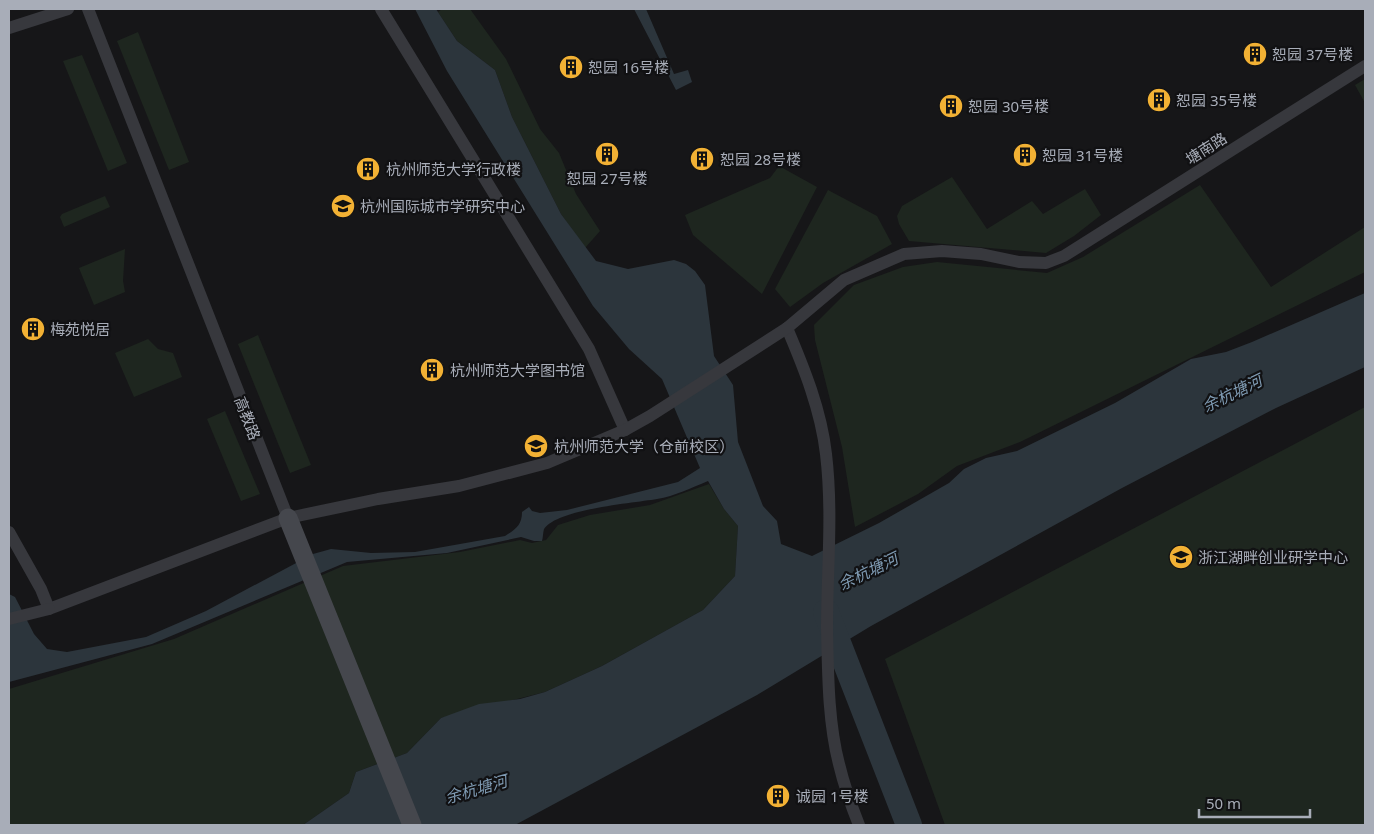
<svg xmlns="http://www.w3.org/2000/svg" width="1374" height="834" font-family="'Noto Sans','Noto Sans SC',sans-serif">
<rect width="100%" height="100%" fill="#161618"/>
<g fill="#1e261f">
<path d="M 442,9 L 470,9 L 506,59 L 540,129 L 559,153 L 576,194 L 600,231 L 585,248 L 561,214 L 512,117 L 495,70 L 457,41 L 438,12 Z"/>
<path d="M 138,32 L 189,162 L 169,170 L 117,41 Z"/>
<path d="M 82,55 L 127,163 L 108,171 L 63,61 Z"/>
<path d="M 1365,79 L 1365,103 L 1355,85 Z"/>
<path d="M 779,166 L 817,187 L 762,294 L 693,235 L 685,215 L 770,178 Z"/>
<path d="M 952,177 L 987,229 L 1032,201 L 1043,214 L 1085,189 L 1101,215 L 1074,236 L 1046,253 L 909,241 L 899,224 L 897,216 L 902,206 Z"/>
<path d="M 1200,185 L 1271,287 L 1365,227 L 1365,272 L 1020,442 L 957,466 L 918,494 L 855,527 L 842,447 L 815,340 L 814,325 L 854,285 L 903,267 L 937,262 L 1047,273 L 1083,257 Z"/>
<path d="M 828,190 L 877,216 L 892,244 L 823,283 L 790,307 L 775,289 Z"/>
<path d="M 105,196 L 110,207 L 64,227 L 60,217 L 62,214 Z"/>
<path d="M 125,249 L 123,281 L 125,292 L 94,305 L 79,268 Z"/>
<path d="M 258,335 L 311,465 L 290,473 L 238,344 Z"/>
<path d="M 148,339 L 158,349 L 173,353 L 182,377 L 134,397 L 115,353 Z"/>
<path d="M 1365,407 L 1365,825 L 945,825 L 885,659 Z"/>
<path d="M 225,411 L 260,494 L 241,501 L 207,419 Z"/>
<path d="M 709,484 L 724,509 L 738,526 L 735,576 L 703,610 L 602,666 L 545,692 L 441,718 L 407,753 L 356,772 L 349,793 L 303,825 L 9,825 L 9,689 L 174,639 L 343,566 L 460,552 L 520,540 L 532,543 L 546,540 L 558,525 L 590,515 L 650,505 Z"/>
</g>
<g fill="#2c353c">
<path d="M 415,9 L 436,9 L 457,41 L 495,70 L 512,117 L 561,214 L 596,261 L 628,269 L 674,260 L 686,264 L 695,271 L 705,285 L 714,356 L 733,385 L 738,442 L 763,506 L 777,521 L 781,544 L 812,556 L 879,523 L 949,483 L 964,469 L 986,458 L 1017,451 L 1115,403 L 1191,359 L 1226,352 L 1252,342 L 1365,293 L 1365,367 L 1276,408 L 1122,488 L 871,626 L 757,695 L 515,825 L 303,825 L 349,793 L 356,772 L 407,753 L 441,718 L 479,704 L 520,699 L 545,692 L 602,666 L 703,610 L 735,576 L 738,526 L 724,509 L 708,481 C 691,488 675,496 657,499 C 634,503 557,509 544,529 C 543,532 543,538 542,541 L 534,541 L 521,537 L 447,553 L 347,562 L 152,644 L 9,682 L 9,594 L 15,597 L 34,634 L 47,649 L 67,652 L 146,637 L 206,611 L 313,554 L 331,549 L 371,553 L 415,552 L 505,536 C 516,529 522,525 522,512 L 529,507 L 532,511 L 540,513 L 567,510 L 678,482 L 700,468 L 662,379 L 629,349 L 593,306 L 447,71 Z"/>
<path d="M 634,9 L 646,9 L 674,74 L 688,70 L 692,82 L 676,90 Z"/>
</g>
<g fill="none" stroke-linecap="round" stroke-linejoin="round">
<path stroke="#2c353c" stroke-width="26" d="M 826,612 L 909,825"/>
<g stroke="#37383d" stroke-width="12">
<path d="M 88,9 L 288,518"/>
<path d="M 381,9 L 589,349 L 625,430"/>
<path d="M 9,28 L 68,9"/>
<path d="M 787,328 C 804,368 821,410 826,454 C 833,513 827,570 827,628 C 828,672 828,722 839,764 C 844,785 851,805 859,825"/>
<path d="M 9,532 L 41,589 L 49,609 L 288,518 L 378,499 L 459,486 L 547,463 L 625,430 L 650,416 L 787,328 L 844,280 L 904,254 L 942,251 L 981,254 L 1019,262 L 1046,263 L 1064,256 L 1365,66"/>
<path d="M 9,619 L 49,609"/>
</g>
<path stroke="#45474d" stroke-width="19" d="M 288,518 L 412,825"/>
</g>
<defs>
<g id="building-disc" transform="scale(1.25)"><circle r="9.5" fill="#f2b134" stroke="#111113"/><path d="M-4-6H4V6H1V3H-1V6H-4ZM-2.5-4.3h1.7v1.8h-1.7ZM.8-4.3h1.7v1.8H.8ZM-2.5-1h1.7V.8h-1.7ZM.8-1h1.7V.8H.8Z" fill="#111"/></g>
<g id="university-disc" transform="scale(1.25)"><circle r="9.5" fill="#f2b134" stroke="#111113"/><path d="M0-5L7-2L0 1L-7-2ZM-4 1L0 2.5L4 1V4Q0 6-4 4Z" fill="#111"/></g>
</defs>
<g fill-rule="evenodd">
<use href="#building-disc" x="1255" y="54"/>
<use href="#building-disc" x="571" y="67"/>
<use href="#building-disc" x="1159" y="100"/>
<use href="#building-disc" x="951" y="106"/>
<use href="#building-disc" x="607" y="154"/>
<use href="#building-disc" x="1025" y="155"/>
<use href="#building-disc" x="702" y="159"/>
<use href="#building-disc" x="368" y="169"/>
<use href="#university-disc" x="343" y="206"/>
<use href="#building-disc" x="33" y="329"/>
<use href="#building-disc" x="432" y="370"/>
<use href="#university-disc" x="536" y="446"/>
<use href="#university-disc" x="1181" y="557"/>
<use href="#building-disc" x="778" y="796"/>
</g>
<g text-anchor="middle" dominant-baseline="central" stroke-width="4.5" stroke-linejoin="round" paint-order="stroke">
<g font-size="15" fill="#a8adb8" stroke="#111113" text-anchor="start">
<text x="1272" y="54">恕园 37号楼</text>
<text x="588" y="67">恕园 16号楼</text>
<text x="1176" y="100">恕园 35号楼</text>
<text x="968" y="106">恕园 30号楼</text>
<text x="1042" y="155">恕园 31号楼</text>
<text x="720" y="159">恕园 28号楼</text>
<text x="386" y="169">杭州师范大学行政楼</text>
<text x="607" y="178" text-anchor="middle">恕园 27号楼</text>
<text x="360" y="206">杭州国际城市学研究中心</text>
<text x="50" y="329">梅苑悦居</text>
<text x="450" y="370">杭州师范大学图书馆</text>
<text x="554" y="446">杭州师范大学（仓前校区）</text>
<text x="1198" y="557">浙江湖畔创业研学中心</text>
<text x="796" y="796">诚园 1号楼</text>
</g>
<g font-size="15" fill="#a8adb8" stroke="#111113">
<text transform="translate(1206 148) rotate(-32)">塘南路</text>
<text transform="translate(248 418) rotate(69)">高教路</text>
</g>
<g font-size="16" font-style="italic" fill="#7f9bb3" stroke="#111113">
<text transform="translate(1232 393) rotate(-26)">余杭塘河</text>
<text transform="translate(868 571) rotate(-26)">余杭塘河</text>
<text transform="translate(476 789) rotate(-16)">余杭塘河</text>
</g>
</g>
<rect width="1374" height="834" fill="none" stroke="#a8adb8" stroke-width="20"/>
<path d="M1199 809v8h111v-8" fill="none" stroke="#a8adb8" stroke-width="2.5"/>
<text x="1206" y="809" font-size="15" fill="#a8adb8" stroke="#111113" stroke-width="4" paint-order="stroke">50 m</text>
</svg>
